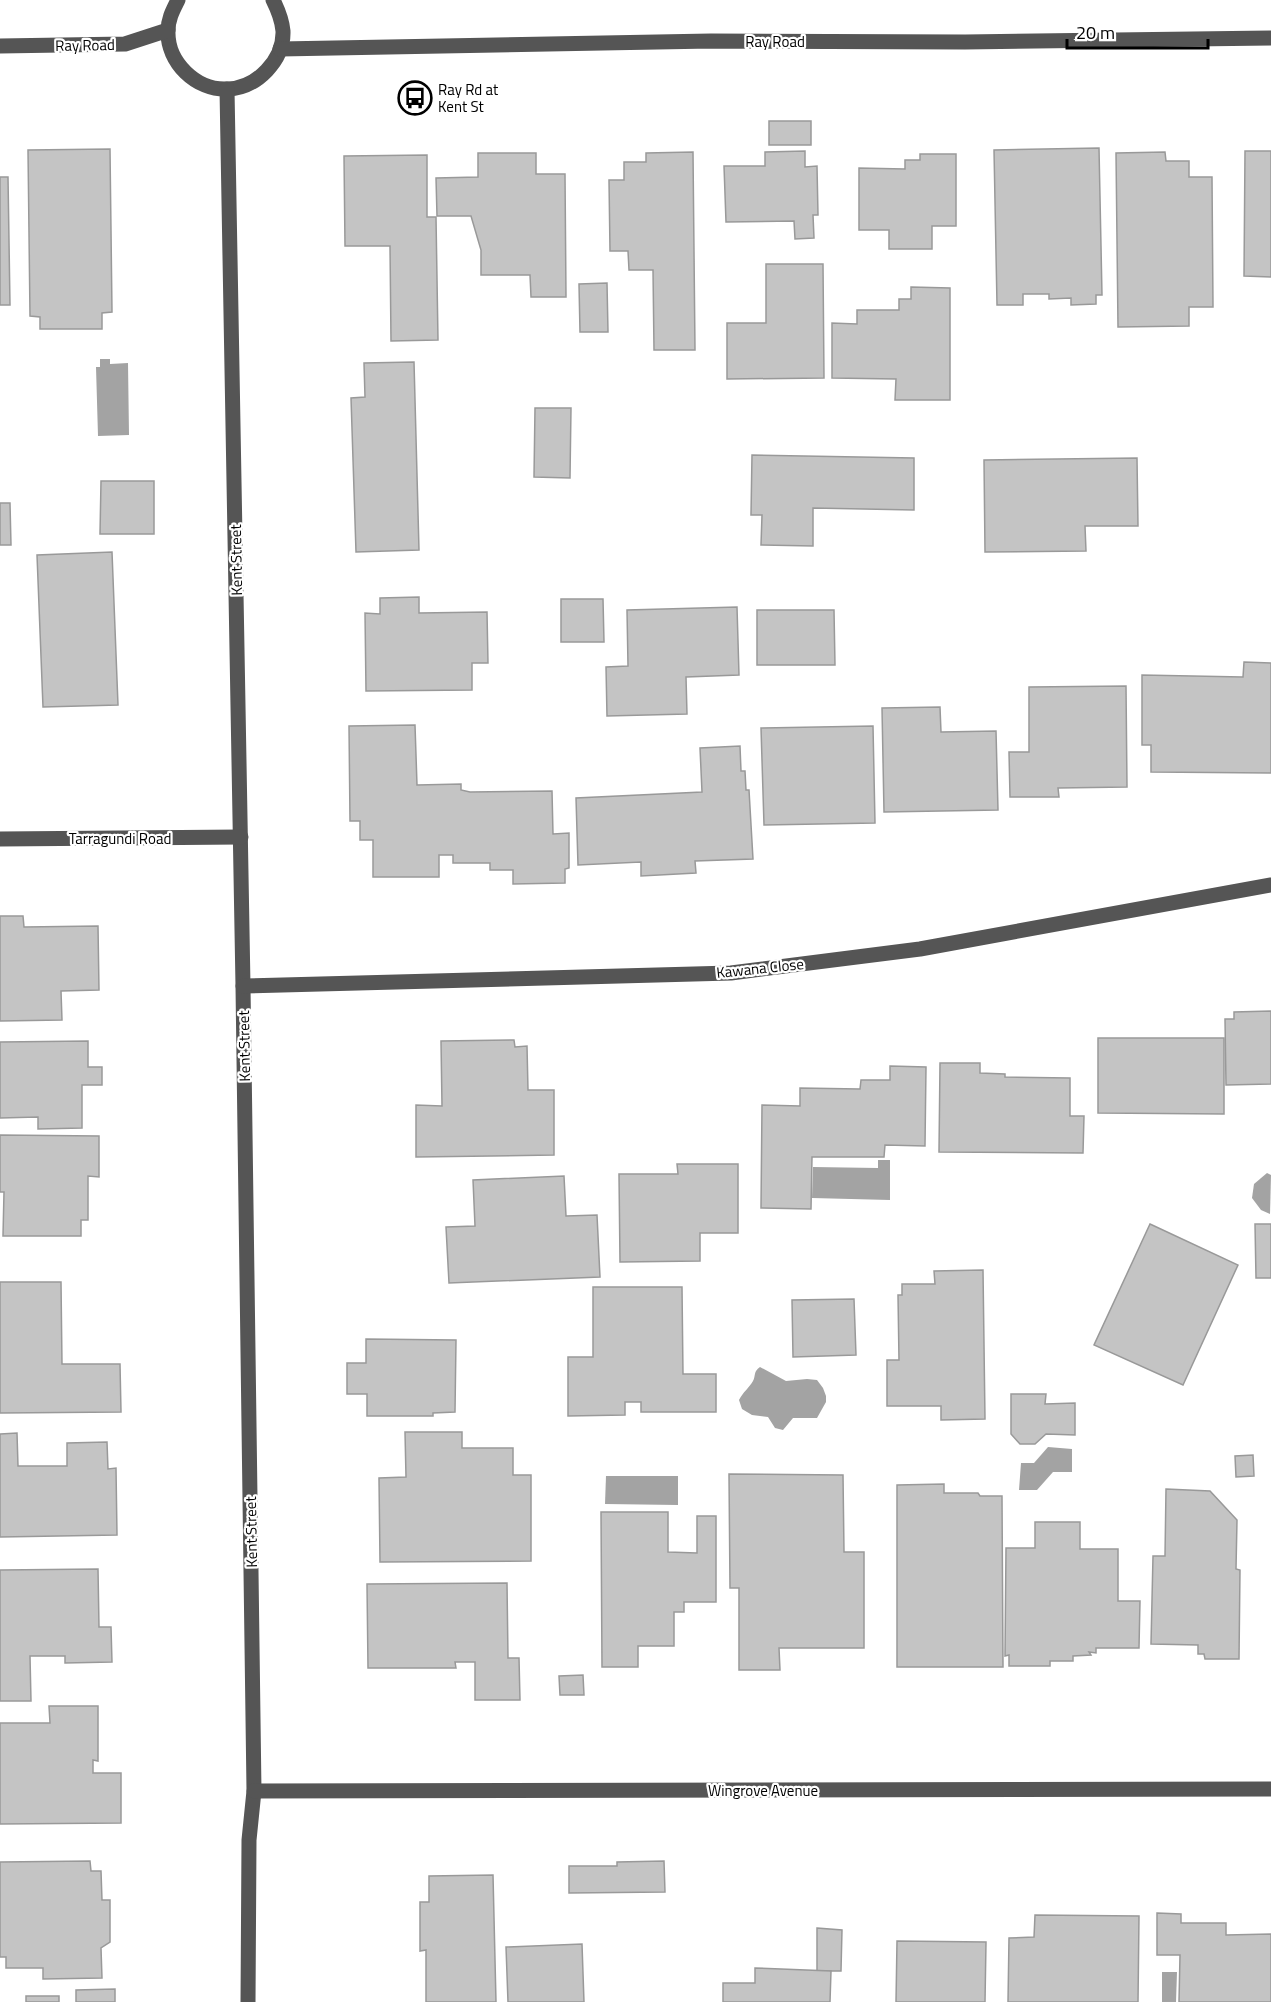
<svg xmlns="http://www.w3.org/2000/svg" width="1271" height="2002" font-family="'Titillium Web',sans-serif">
<rect width="100%" height="100%" fill="#fff"/>
<g fill="#a3a3a3">
<path d="M 100,359 L 110,359 L 110,364 L 128,363 L 129,435 L 98,436 L 96,367 L 100,367 Z"/>
<path d="M 878,1160 L 890,1160 L 890,1200 L 812,1198 L 813,1167 L 878,1168 Z"/>
<path d="M 1267,1173 L 1271,1175 L 1270,1214 L 1261,1210 L 1252,1198 L 1254,1184 Z"/>
<path d="M 760,1367 L 786,1381 L 807,1379 L 817,1380 L 823,1388 L 826,1396 L 826,1402 L 817,1418 L 793,1418 L 783,1430 L 775,1428 L 768,1417 L 752,1415 L 742,1409 L 739,1400 C 743,1392 749,1388 753,1381 C 756,1375 753,1372 760,1367 Z"/>
<path d="M 1048,1447 L 1072,1449 L 1072,1472 L 1053,1472 L 1037,1490 L 1019,1490 L 1021,1463 L 1034,1463 Z"/>
<path d="M 606,1476 L 678,1476 L 678,1505 L 605,1504 Z"/>
<path d="M 1162,1972 L 1177,1972 L 1176,2002 L 1162,2002 Z"/>
</g>
<g fill="#c4c4c4" stroke="#999" stroke-width="1.5">
<rect x="769" y="121" width="42" height="24"/>
<path d="M 1099,148 L 1102,295 L 1096,295 L 1096,304 L 1071,305 L 1071,298 L 1049,299 L 1049,294 L 1023,294 L 1023,305 L 997,305 L 994,150 Z"/>
<path d="M 110,149 L 112,312 L 102,313 L 102,329 L 40,329 L 40,317 L 30,316 L 28,150 Z"/>
<path d="M 805,151 L 805,167 L 817,166 L 818,215 L 813,215 L 814,238 L 795,239 L 794,221 L 726,222 L 724,166 L 765,166 L 765,152 Z"/>
<path d="M 1245,151 L 1271,151 L 1271,277 L 1244,276 Z"/>
<path d="M 693,152 L 695,350 L 654,350 L 653,270 L 629,270 L 628,251 L 610,251 L 609,180 L 624,180 L 624,162 L 646,162 L 646,153 Z"/>
<path d="M 1165,152 L 1166,161 L 1189,161 L 1189,177 L 1212,177 L 1213,307 L 1189,307 L 1189,326 L 1118,327 L 1116,153 Z"/>
<path d="M 478,153 L 536,153 L 536,174 L 565,174 L 566,297 L 531,297 L 530,275 L 481,275 L 481,250 L 471,216 L 437,216 L 436,178 L 478,177 Z"/>
<path d="M 920,154 L 956,154 L 956,226 L 932,226 L 932,249 L 889,249 L 889,230 L 859,230 L 859,168 L 905,169 L 905,160 L 920,160 Z"/>
<path d="M 427,155 L 427,217 L 436,217 L 438,340 L 391,341 L 390,246 L 345,246 L 344,156 Z"/>
<path d="M 0,177 L 8,177 L 10,305 L 0,305 Z"/>
<path d="M 766,264 L 823,264 L 824,378 L 727,379 L 727,323 L 766,323 Z"/>
<path d="M 607,283 L 608,332 L 580,332 L 579,284 Z"/>
<path d="M 911,287 L 950,288 L 950,400 L 895,400 L 896,379 L 832,378 L 832,323 L 857,324 L 857,310 L 899,310 L 899,299 L 911,299 Z"/>
<path d="M 414,362 L 419,550 L 356,552 L 351,398 L 365,397 L 364,363 Z"/>
<path d="M 535,408 L 571,408 L 570,478 L 534,477 Z"/>
<path d="M 752,455 L 914,458 L 914,510 L 813,508 L 813,546 L 761,545 L 762,515 L 751,515 Z"/>
<path d="M 1137,458 L 1138,526 L 1085,526 L 1086,551 L 985,552 L 984,460 Z"/>
<path d="M 101,481 L 154,481 L 154,534 L 100,534 Z"/>
<path d="M 0,503 L 10,503 L 11,545 L 0,545 Z"/>
<path d="M 112,552 L 118,705 L 43,707 L 37,555 Z"/>
<path d="M 419,597 L 419,613 L 487,612 L 488,663 L 472,663 L 472,690 L 366,691 L 365,613 L 380,614 L 380,598 Z"/>
<path d="M 561,599 L 603,599 L 604,642 L 561,642 Z"/>
<path d="M 737,607 L 739,675 L 686,677 L 687,714 L 607,716 L 606,667 L 628,666 L 627,610 Z"/>
<path d="M 757,610 L 834,610 L 835,665 L 757,665 Z"/>
<path d="M 1244,662 L 1271,663 L 1271,773 L 1151,772 L 1151,745 L 1142,745 L 1142,675 L 1243,677 Z"/>
<path d="M 1126,686 L 1127,787 L 1058,788 L 1059,797 L 1010,797 L 1009,752 L 1029,752 L 1029,687 Z"/>
<path d="M 940,707 L 941,732 L 996,731 L 998,810 L 884,812 L 882,708 Z"/>
<path d="M 415,725 L 417,785 L 461,784 L 461,790 L 470,792 L 552,791 L 553,834 L 569,833 L 569,868 L 565,869 L 565,883 L 513,884 L 513,870 L 490,870 L 490,863 L 453,863 L 453,855 L 439,855 L 439,877 L 373,877 L 373,840 L 360,840 L 360,821 L 350,821 L 349,726 Z"/>
<path d="M 873,726 L 875,823 L 764,825 L 761,728 Z"/>
<path d="M 740,746 L 741,771 L 745,771 L 746,790 L 749,790 L 753,859 L 695,861 L 696,873 L 641,876 L 641,862 L 578,865 L 576,798 L 702,792 L 700,748 Z"/>
<path d="M 0,916 L 23,916 L 24,927 L 98,926 L 99,990 L 61,991 L 62,1020 L 0,1021 Z"/>
<path d="M 1271,1011 L 1271,1084 L 1226,1085 L 1225,1019 L 1234,1019 L 1234,1012 Z"/>
<path d="M 1098,1038 L 1224,1038 L 1224,1114 L 1098,1113 Z"/>
<path d="M 514,1040 L 515,1047 L 527,1046 L 528,1090 L 554,1090 L 554,1155 L 416,1157 L 416,1105 L 442,1106 L 441,1041 Z"/>
<path d="M 88,1041 L 88,1067 L 102,1067 L 102,1085 L 82,1085 L 82,1128 L 38,1129 L 38,1117 L 0,1118 L 0,1042 Z"/>
<path d="M 940,1063 L 980,1063 L 980,1073 L 1005,1074 L 1005,1077 L 1070,1078 L 1070,1116 L 1084,1116 L 1083,1153 L 939,1152 Z"/>
<path d="M 890,1066 L 926,1067 L 925,1146 L 885,1145 L 884,1157 L 812,1157 L 811,1209 L 761,1208 L 762,1105 L 800,1106 L 800,1088 L 860,1089 L 861,1080 L 890,1080 Z"/>
<path d="M 0,1135 L 99,1136 L 99,1177 L 88,1176 L 88,1220 L 81,1220 L 81,1236 L 3,1236 L 4,1192 L 0,1192 Z"/>
<path d="M 677,1164 L 738,1164 L 738,1233 L 700,1233 L 700,1261 L 620,1262 L 619,1174 L 678,1174 Z"/>
<path d="M 564,1176 L 566,1216 L 597,1215 L 600,1277 L 449,1283 L 446,1227 L 475,1226 L 473,1180 Z"/>
<path d="M 1150,1224 L 1238,1265 L 1183,1385 L 1094,1345 Z"/>
<path d="M 1255,1224 L 1271,1224 L 1271,1278 L 1256,1278 Z"/>
<path d="M 983,1270 L 985,1419 L 941,1420 L 941,1406 L 887,1406 L 887,1360 L 899,1360 L 898,1295 L 902,1295 L 902,1284 L 935,1284 L 934,1271 Z"/>
<path d="M 0,1282 L 61,1282 L 62,1364 L 120,1364 L 121,1412 L 0,1413 Z"/>
<path d="M 593,1287 L 682,1287 L 683,1374 L 716,1374 L 716,1412 L 641,1412 L 641,1402 L 625,1402 L 625,1415 L 568,1416 L 568,1357 L 593,1357 Z"/>
<path d="M 854,1299 L 856,1355 L 793,1357 L 792,1300 Z"/>
<path d="M 366,1339 L 456,1340 L 455,1412 L 433,1413 L 433,1416 L 367,1416 L 367,1394 L 347,1394 L 347,1363 L 366,1363 Z"/>
<path d="M 1011,1394 L 1046,1394 L 1045,1404 L 1075,1403 L 1075,1435 L 1046,1434 L 1035,1444 L 1020,1444 L 1011,1434 Z"/>
<path d="M 405,1432 L 462,1432 L 462,1448 L 513,1448 L 513,1475 L 531,1475 L 531,1561 L 380,1562 L 379,1478 L 406,1477 Z"/>
<path d="M 17,1433 L 18,1466 L 67,1466 L 67,1443 L 107,1442 L 108,1469 L 116,1468 L 117,1535 L 0,1537 L 0,1434 Z"/>
<path d="M 1253,1455 L 1254,1476 L 1236,1477 L 1235,1456 Z"/>
<path d="M 729,1474 L 843,1475 L 844,1552 L 864,1552 L 864,1648 L 779,1648 L 780,1670 L 739,1670 L 739,1588 L 730,1588 Z"/>
<path d="M 944,1484 L 944,1493 L 978,1493 L 980,1496 L 1002,1496 L 1003,1667 L 897,1667 L 897,1485 Z"/>
<path d="M 1166,1489 L 1210,1491 L 1237,1520 L 1236,1569 L 1240,1570 L 1239,1659 L 1205,1659 L 1204,1654 L 1198,1654 L 1198,1645 L 1151,1644 L 1153,1556 L 1165,1556 Z"/>
<path d="M 601,1512 L 668,1512 L 668,1552 L 697,1553 L 697,1516 L 716,1516 L 716,1602 L 684,1602 L 684,1612 L 674,1612 L 674,1646 L 638,1646 L 638,1667 L 602,1667 Z"/>
<path d="M 1035,1522 L 1080,1522 L 1080,1549 L 1118,1549 L 1118,1601 L 1140,1601 L 1139,1648 L 1096,1648 L 1096,1653 L 1089,1652 L 1091,1655 L 1073,1656 L 1073,1661 L 1050,1661 L 1050,1666 L 1009,1666 L 1009,1655 L 1005,1656 L 1006,1548 L 1035,1548 Z"/>
<path d="M 98,1569 L 99,1627 L 111,1627 L 112,1662 L 65,1663 L 65,1656 L 30,1656 L 31,1701 L 0,1701 L 0,1570 Z"/>
<path d="M 507,1583 L 508,1658 L 519,1658 L 520,1700 L 475,1700 L 475,1662 L 455,1662 L 456,1668 L 368,1668 L 367,1584 Z"/>
<path d="M 583,1675 L 584,1695 L 560,1695 L 559,1676 Z"/>
<path d="M 49,1706 L 98,1706 L 98,1761 L 93,1760 L 93,1773 L 121,1773 L 121,1823 L 0,1824 L 0,1723 L 50,1723 Z"/>
<path d="M 90,1861 L 91,1871 L 101,1871 L 102,1900 L 110,1900 L 110,1942 L 101,1948 L 102,1978 L 43,1979 L 43,1968 L 6,1968 L 6,1957 L 0,1957 L 0,1862 Z"/>
<path d="M 664,1861 L 665,1892 L 569,1893 L 569,1866 L 617,1866 L 617,1862 Z"/>
<path d="M 493,1875 L 496,2002 L 426,2002 L 426,1950 L 420,1951 L 420,1902 L 429,1902 L 429,1876 Z"/>
<path d="M 1157,1913 L 1181,1914 L 1181,1923 L 1226,1923 L 1226,1935 L 1271,1934 L 1271,2002 L 1179,2002 L 1180,1955 L 1157,1955 Z"/>
<path d="M 1035,1915 L 1139,1916 L 1138,2002 L 1008,2002 L 1009,1938 L 1034,1937 Z"/>
<path d="M 817,1928 L 842,1930 L 841,1971 L 817,1971 Z"/>
<path d="M 897,1941 L 986,1942 L 985,2002 L 896,2002 Z"/>
<path d="M 582,1944 L 584,2002 L 508,2002 L 506,1947 Z"/>
<path d="M 755,1968 L 831,1971 L 830,2002 L 723,2002 L 723,1983 L 755,1983 Z"/>
<path d="M 115,1989 L 115,2002 L 76,2002 L 76,1990 Z"/>
<rect x="26" y="1996" width="33" height="6"/>
</g>
<g fill="none" stroke-linecap="round" stroke-linejoin="round">
<g stroke="#555" stroke-width="15">
<path d="M 178,0 C 173,10 168,19 168,31 C 167,62 196,91 228,89 C 257,88 284,60 283,31 C 282,20 278,10 273,0"/>
<path d="M 0,46 L 125,44 L 168,30"/>
<path d="M 280,49 L 711,41 L 965,42 L 1271,38"/>
<path d="M 227,89 L 243,986 L 254,1791 L 249,1840 L 248,2002"/>
<path d="M 0,839 L 241,837"/>
<path d="M 243,986 L 731,973 L 920,949 L 1271,885"/>
<path d="M 254,1791 L 1271,1789"/>
</g>
</g>
<defs>
<g id="bus-ring" transform="scale(1.725)"><circle r="9.5" fill="#fff" stroke="#000" stroke-width="1.5"/><path d="M-5-6H5V4H4V6H2V4H-2V6H-4V4H-5ZM-3.5-4V0h7V-4ZM-3.5 1.2v1.5H-2V1.2ZM2 1.2v1.5H3.5V1.2Z" fill="#000"/></g>
</defs>
<g fill-rule="evenodd">
<use href="#bus-ring" x="415" y="98"/>
</g>
<g text-anchor="middle" dominant-baseline="central" stroke-width="4.5" stroke-linejoin="round" paint-order="stroke">
<g font-size="15" fill="#000" stroke="#fff">
<text x="775" y="41">Ray Road</text>
<text transform="translate(85 45) rotate(-1)">Ray Road</text>
<text transform="translate(236 560) rotate(-91)">Kent Street</text>
<text x="120" y="838">Tarragundi Road</text>
<text transform="translate(760 968) rotate(-6)">Kawana Close</text>
<text transform="translate(244 1046) rotate(-91)">Kent Street</text>
<text transform="translate(251 1532) rotate(-91)">Kent Street</text>
<text x="763" y="1790">Wingrove Avenue</text>
</g>
<g font-size="15" fill="#000" stroke="#fff" text-anchor="start">
<text x="438" y="89">Ray Rd at<tspan x="438" dy="17">Kent St</tspan></text>
</g>
</g>
<path d="M1067 39v9h141v-9" fill="none" stroke="#000000" stroke-width="3"/>
<text x="1076" y="39" font-size="18" fill="#000000" stroke="#ffffff" stroke-width="4.5" paint-order="stroke">20 m</text>
</svg>
